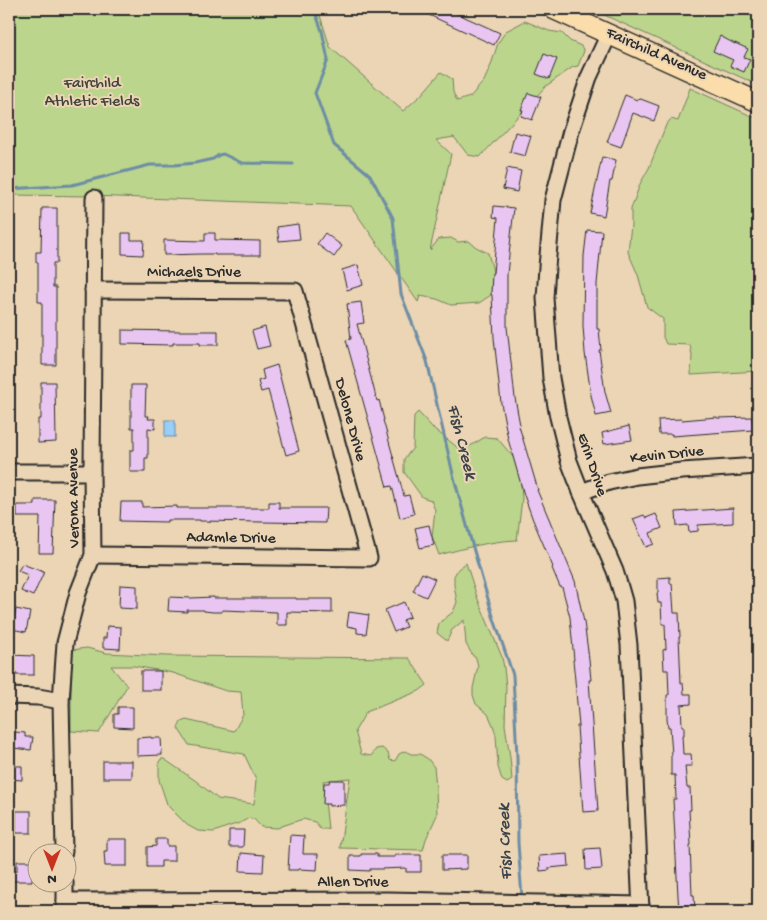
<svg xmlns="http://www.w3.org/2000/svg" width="767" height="920" font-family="'Gochi Hand',sans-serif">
<rect width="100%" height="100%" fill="#ebd5b4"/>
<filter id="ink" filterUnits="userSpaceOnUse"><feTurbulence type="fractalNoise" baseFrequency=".02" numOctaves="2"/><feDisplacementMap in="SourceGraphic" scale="10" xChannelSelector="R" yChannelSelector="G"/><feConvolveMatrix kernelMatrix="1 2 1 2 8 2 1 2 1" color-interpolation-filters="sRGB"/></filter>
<g filter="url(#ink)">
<g fill="#bbd58c" stroke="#73805c">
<path d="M 9,9 L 318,9 L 330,47 L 403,111 L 421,95 L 441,72 L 452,79 L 453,92 L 457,101 L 470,97 L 484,81 L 491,65 L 498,43 L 506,31 L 525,21 L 549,31 L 562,33 L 570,41 L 581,46 L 584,51 L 578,66 L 573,67 L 546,86 L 480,157 L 468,155 L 454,137 L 436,140 L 451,154 L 430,250 L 439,239 L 451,238 L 458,242 L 469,241 L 476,247 L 488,253 L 493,271 L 491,295 L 479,303 L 451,305 L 437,299 L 420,296 L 418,302 L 351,206 L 92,196 L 9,195 Z"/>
<path d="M 591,9 L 758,9 L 758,85 Z"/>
<path d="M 690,88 L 758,119 L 758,371 L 691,375 L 692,355 L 690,345 L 666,344 L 663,337 L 663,319 L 647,307 L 638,275 L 628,252 L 631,225 L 631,209 L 640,184 L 649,168 L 666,125 L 671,119 L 678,121 Z"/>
<path d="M 418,412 L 433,428 L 462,451 L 485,437 L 497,438 L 520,465 L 522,499 L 517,540 C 490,541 465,548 439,555 L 432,536 L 435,510 L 431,500 L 422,497 L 404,472 L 404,459 L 413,448 L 414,416 Z"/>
<path d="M 466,563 L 477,597 L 502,657 L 504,668 L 506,686 L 505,725 L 510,757 L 512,780 L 507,783 L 502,780 L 498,767 L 496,735 L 493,725 L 488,714 L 476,704 L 473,695 L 473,688 L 478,666 L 476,658 L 473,656 L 466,644 L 464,620 L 452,630 L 447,641 L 437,633 L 439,623 L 453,612 L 457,602 L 454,585 L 454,576 L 458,569 Z"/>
<path d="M 87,648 L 106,653 L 167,656 L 409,658 L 427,685 L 419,691 L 366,712 L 355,731 L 361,754 L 371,756 L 376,749 L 382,748 L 388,753 L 390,760 L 395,761 L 399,754 L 405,751 L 411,754 L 420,754 L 428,759 L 434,767 L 436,787 L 437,815 L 426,839 L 423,850 L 340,848 L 350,778 L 323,781 L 328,829 L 321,829 L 315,822 L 303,819 L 282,826 L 278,828 L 261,827 L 254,819 L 249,818 L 240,823 L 230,826 L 214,832 L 198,831 L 187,825 L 170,808 L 167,804 L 159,780 L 159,762 L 161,759 L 164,759 L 196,781 L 218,799 L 254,804 L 256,779 L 244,754 L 189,745 L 178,728 L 181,722 L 186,720 L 234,731 L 243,715 L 241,692 L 226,691 L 173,673 L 134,666 L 111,666 L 127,686 L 99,733 L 71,731 L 71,650 Z"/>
</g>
<rect fill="#99cef7" stroke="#6d8da5" x="165" y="420" width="10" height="17"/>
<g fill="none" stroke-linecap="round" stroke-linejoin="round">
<g stroke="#6d8da5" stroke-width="3">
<path d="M 314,9 L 322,31 L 328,60 L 315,93 L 334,145 L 370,175 L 393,218 L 401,294 L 427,361 L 453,474 L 472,544 L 493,616 L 513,675 L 517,757 L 518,843 L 522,898"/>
<path d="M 9,189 L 72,185 L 150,165 L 174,165 L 195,163 L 213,159 L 219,155 L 223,154 L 242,163 L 293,164"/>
</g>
</g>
<g fill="#e9c6f2" stroke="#2b2b2b">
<path d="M 416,9 L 447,9 L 500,33 L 494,45 Z"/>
<path d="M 720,36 L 735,44 L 735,43 L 748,49 L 744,57 L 750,59 L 744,72 L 730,66 L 733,60 L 713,51 Z"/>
<path d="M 544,54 L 557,59 L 549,79 L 536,74 Z"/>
<path d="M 528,93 L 541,97 L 532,120 L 521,116 L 523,110 L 521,110 Z"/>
<path d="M 625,95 L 637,100 L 638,98 L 659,106 L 654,121 L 633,113 L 621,147 L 607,142 Z"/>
<path d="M 515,132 L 531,136 L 525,156 L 510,152 Z"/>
<path d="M 602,157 L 616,160 L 612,181 L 610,181 L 604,216 L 590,213 Z"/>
<path d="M 507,168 L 521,171 L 517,192 L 503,189 Z"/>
<path d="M 494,206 L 514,208 L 507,274 L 507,327 L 515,398 L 520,425 L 519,426 L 538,490 L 537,490 L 575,581 L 584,622 L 589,659 L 591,680 L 589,680 L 598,811 L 583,812 L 577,726 L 579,726 L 575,680 L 573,660 L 574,660 L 570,617 L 562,587 L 560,587 L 552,568 L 553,567 L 533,520 L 524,495 L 508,439 L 501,403 L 494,338 L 492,295 L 491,294 L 492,273 L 493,273 L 498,218 L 493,217 Z"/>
<path d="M 42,208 L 57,208 L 57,263 L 53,263 L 53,287 L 56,287 L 56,365 L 42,365 L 42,302 L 38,302 L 38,262 L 36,262 L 36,252 L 41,252 Z"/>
<path d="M 298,224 L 300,239 L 279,241 L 277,227 Z"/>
<path d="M 587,230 L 602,231 L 597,284 L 597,329 L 599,329 L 601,350 L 599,350 L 605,392 L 611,413 L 596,416 L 591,395 L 585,353 L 583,326 L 584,256 Z"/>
<path d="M 122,233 L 131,233 L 131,240 L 144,240 L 143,255 L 122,254 Z"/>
<path d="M 205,233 L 215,233 L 215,240 L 260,241 L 260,255 L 215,255 L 215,254 L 202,254 L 164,255 L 164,240 L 205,241 Z"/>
<path d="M 325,233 L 342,246 L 334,257 L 317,244 Z"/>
<path d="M 358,265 L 363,285 L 347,290 L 342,270 Z"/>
<path d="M 361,302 L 364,323 L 357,324 L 377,401 L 379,400 L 384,420 L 383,420 L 404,496 L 409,495 L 414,514 L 400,518 L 392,486 L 387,487 L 346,340 L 351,339 L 347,304 Z"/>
<path d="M 265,327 L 270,346 L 257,349 L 252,331 Z"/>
<path d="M 122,330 L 179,331 L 218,331 L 218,345 L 200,345 L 200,343 L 173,343 L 173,345 L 122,344 Z"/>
<path d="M 277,365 L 299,451 L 286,455 L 268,390 L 261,392 L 258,381 L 264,379 L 262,370 Z"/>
<path d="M 41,382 L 55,382 L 56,442 L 38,443 L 38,419 L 41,419 Z"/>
<path d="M 131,385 L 146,385 L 145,416 L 149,416 L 148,419 L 155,419 L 155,429 L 148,428 L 148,458 L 145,458 L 145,472 L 130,472 L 130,450 L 134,450 L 134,428 L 131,428 Z"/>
<path d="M 717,417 L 717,418 L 752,417 L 753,430 L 672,436 L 672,434 L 659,434 L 658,420 L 682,419 L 682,420 Z"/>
<path d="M 629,426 L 632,440 L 604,444 L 602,433 Z"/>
<path d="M 35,500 L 55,500 L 53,553 L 39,553 L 40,517 L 17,517 L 17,505 L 35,505 Z"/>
<path d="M 121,502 L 142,502 L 142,507 L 177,506 L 177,508 L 269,508 L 269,502 L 279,502 L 279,508 L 326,508 L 325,523 L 200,521 L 200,520 L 167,520 L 167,522 L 120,521 Z"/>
<path d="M 733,508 L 733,523 L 698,525 L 698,531 L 689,532 L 688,525 L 677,526 L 676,512 Z"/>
<path d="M 656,514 L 662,528 L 650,533 L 654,544 L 646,547 L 633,519 L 644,515 L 646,518 Z"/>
<path d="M 429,525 L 434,545 L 420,548 L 415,528 Z"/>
<path d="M 22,564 L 44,572 L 33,596 L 21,591 L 28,575 L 18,571 Z"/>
<path d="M 422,573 L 435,579 L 426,597 L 413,591 Z"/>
<path d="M 670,577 L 670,584 L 672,583 L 674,613 L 679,613 L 680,637 L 679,637 L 681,683 L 683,683 L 684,694 L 691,694 L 691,704 L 681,705 L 682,726 L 684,726 L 684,735 L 682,735 L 683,754 L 691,754 L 692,766 L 685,766 L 687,788 L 690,788 L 691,810 L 689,810 L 691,845 L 690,845 L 692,895 L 694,895 L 695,911 L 679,911 L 678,896 L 673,799 L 676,799 L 675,775 L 671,775 L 671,755 L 672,755 L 670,727 L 668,727 L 667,718 L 667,695 L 669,695 L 668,670 L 664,670 L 663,650 L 666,649 L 665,624 L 662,624 L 661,603 L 658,603 L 657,593 L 658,593 L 658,578 Z"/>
<path d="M 120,585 L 137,586 L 137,609 L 119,608 Z"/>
<path d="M 169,597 L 191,598 L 214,597 L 214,598 L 296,598 L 296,599 L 332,599 L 332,613 L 287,612 L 287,625 L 277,625 L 277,612 L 222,610 L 222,612 L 213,612 L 204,611 L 204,610 L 187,610 L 187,612 L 168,611 Z"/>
<path d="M 404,602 L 410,617 L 403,620 L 406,627 L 394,632 L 385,610 Z"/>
<path d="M 16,609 L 30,612 L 26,632 L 12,629 Z"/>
<path d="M 349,612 L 369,615 L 366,634 L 357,633 L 357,628 L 347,626 Z"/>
<path d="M 107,626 L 121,627 L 120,649 L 103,648 L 103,638 L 106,638 Z"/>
<path d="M 9,655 L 34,656 L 34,675 L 16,675 L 16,672 L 9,672 Z"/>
<rect x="141" y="671" width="20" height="19"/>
<path d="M 118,707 L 133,707 L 133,728 L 114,727 L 114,714 L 118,714 Z"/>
<path d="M 15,732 L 25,733 L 25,737 L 33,737 L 31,750 L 13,748 Z"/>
<path d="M 151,737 L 151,738 L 161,738 L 162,755 L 137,756 L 137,738 Z"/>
<rect x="103" y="761" width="29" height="17"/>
<path d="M 9,766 L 22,766 L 22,780 L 9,779 Z"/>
<path d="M 330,780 L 344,780 L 344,805 L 329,806 L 329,804 L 323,804 L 324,783 L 329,783 Z"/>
<rect x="16" y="811" width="15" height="22"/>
<path d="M 229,830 L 244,830 L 243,847 L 229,847 Z"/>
<path d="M 290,835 L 304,836 L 303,854 L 318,854 L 317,870 L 299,869 L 299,870 L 288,870 Z"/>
<path d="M 107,839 L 127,839 L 127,866 L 105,866 L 104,851 L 107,851 Z"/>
<path d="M 156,839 L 167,839 L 167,846 L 174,846 L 174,861 L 161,861 L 161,867 L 147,867 L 147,847 L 156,846 Z"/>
<path d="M 600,848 L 602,869 L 586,870 L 585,849 Z"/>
<path d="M 241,853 L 264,855 L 263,872 L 240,871 Z"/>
<path d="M 361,854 L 377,854 L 377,857 L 395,857 L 395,855 L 421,855 L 421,872 L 406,872 L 406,868 L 380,869 L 370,869 L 370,871 L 350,870 L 350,856 L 361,856 Z"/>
<path d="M 568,854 L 569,866 L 549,868 L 549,870 L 540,871 L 539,856 Z"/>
<path d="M 442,855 L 467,855 L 467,869 L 442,870 Z"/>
<path d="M 17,861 L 32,861 L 32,881 L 9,881 L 9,871 L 17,871 Z"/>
</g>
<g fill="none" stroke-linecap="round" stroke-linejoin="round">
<g stroke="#2b2b2b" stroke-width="19">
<g id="minor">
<path d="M 609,34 L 589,77 L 571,131 L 553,200 L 547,267 L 545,298 L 551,378 L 558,417 L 569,461 L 581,492 L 615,571 L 620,587 L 624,601 L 629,645 L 641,911"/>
<path d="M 93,290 L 295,291 L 369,558 L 93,555"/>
<path d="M 9,472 L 92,472"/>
<path d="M 581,492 L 609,482 L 637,476 L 682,471 L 758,466"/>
<path d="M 9,696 L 38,697 L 61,701"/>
<path d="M 64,852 L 61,701 L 65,643 L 78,593 L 93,555 L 92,472 L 94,198"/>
<path d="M 65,901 L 387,900 L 641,905"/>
<path d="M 65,911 L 65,882"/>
</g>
</g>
<g stroke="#2b2b2b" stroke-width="22">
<path id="major" d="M 553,9 L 758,102"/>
</g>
<use href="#minor" stroke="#ebd5b4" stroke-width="15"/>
<use href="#major" stroke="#faddab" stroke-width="19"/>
</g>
</g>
<g text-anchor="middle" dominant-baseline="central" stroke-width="4" stroke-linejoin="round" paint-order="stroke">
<g font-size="16" fill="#2b2b2b" stroke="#ebd5b4">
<text transform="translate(656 55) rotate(24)">Fairchild Avenue</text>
<text x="194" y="273">Michaels Drive</text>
<text transform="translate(349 420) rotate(75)">Delone Drive</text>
<text transform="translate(667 456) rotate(-6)">Kevin Drive</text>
<text transform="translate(591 465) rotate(71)">Erin Drive</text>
<text transform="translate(75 498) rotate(-91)">Verona Avenue</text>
<text transform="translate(231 539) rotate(1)">Adamle Drive</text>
<text x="353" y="883">Allen Drive</text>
</g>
<g font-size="16" fill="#41443a" stroke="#ebd5b4">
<text x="92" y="84">Fairchild<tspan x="92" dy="18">Athletic Fields</tspan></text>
</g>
<g font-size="18" font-style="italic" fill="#3c434a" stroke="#ebd5b4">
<text transform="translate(461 442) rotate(76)">Fish Creek</text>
<text transform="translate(506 842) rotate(-92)">Fish Creek</text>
</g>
</g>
<rect width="767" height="920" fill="none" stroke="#ebd5b4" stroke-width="30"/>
<rect x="15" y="15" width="737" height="890" fill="none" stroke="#2b2b2b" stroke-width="2" filter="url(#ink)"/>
<g transform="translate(52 868) rotate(180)"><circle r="24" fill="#ebd5b4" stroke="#9e917d"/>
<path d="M0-4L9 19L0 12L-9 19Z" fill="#c8321e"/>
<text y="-8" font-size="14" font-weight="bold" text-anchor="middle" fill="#2b2b2b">N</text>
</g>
</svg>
